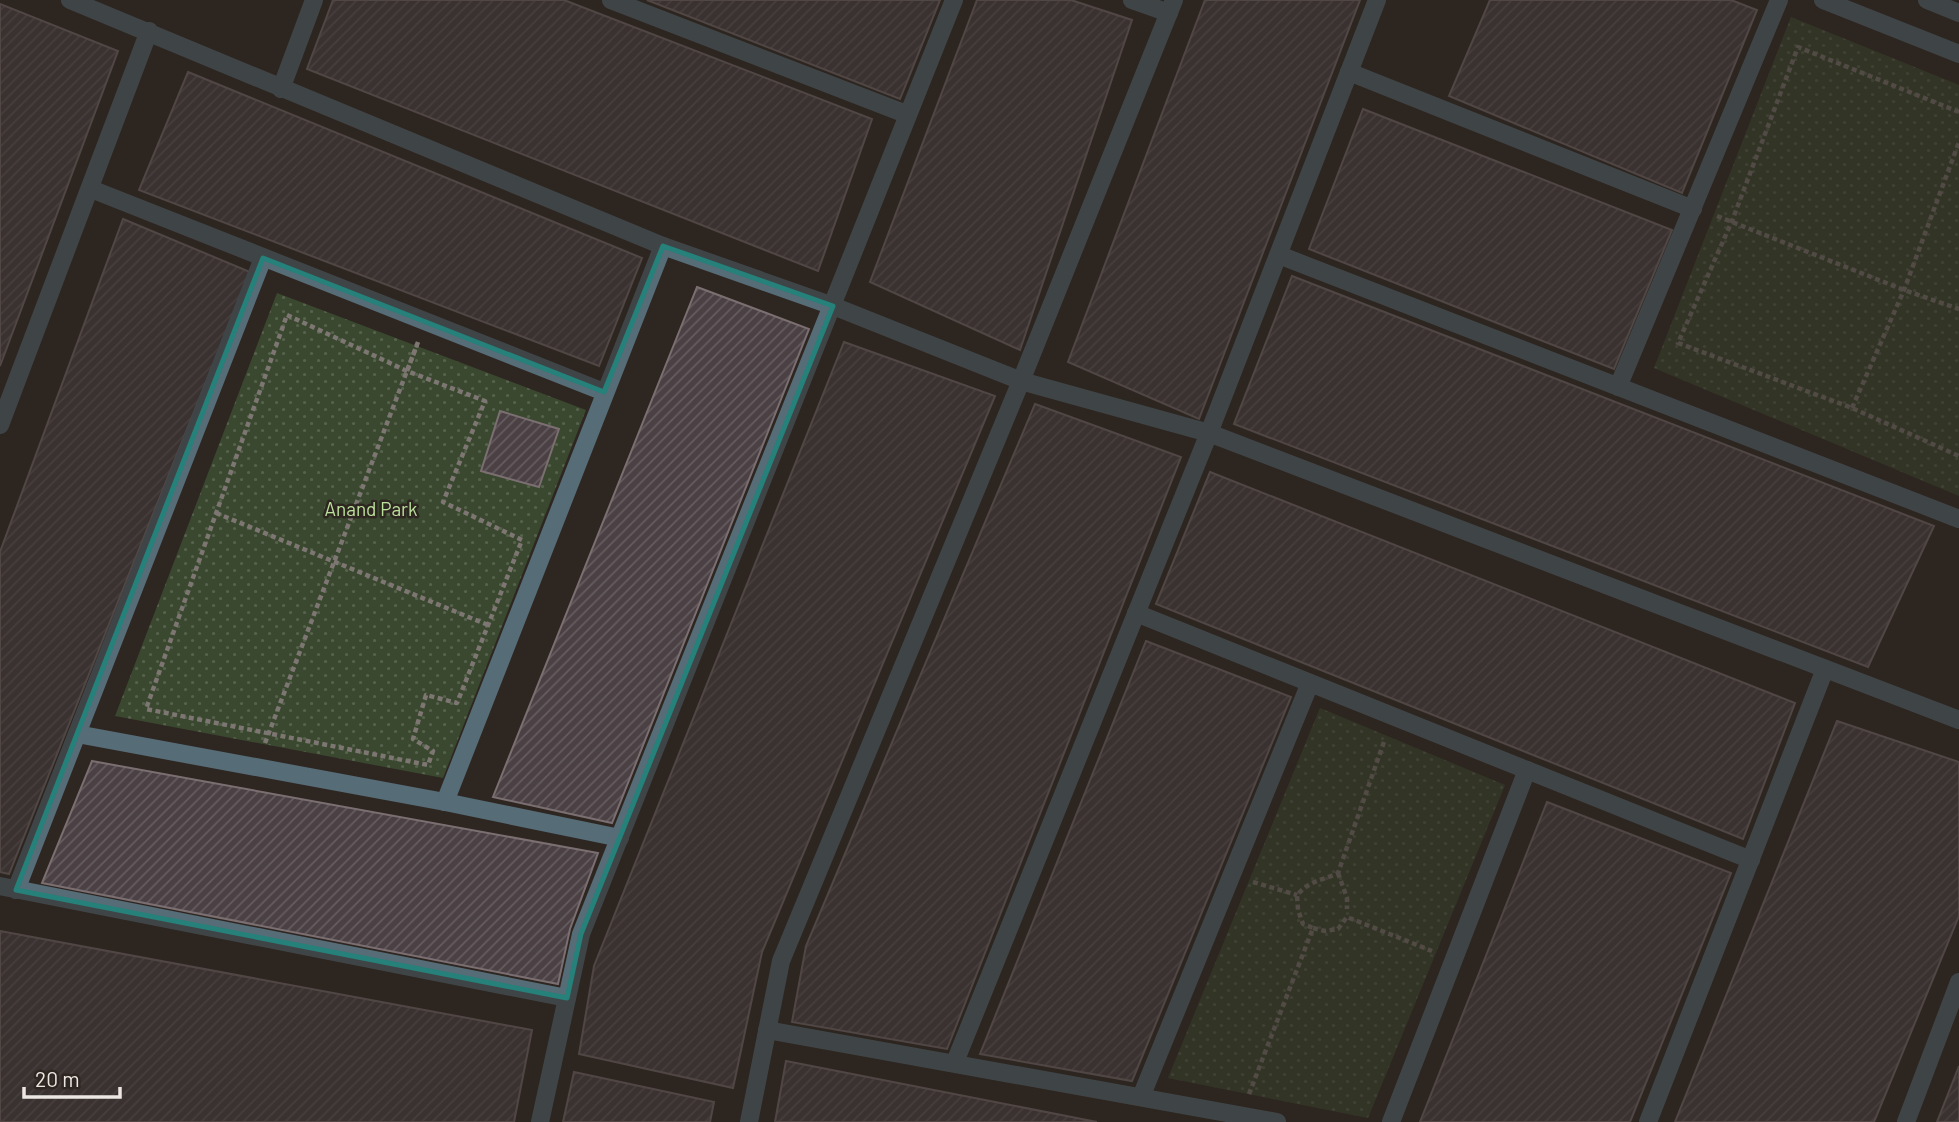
<svg xmlns="http://www.w3.org/2000/svg" width="1959" height="1122" font-family="Barlow,sans-serif">
<defs>
<pattern id="green-dots" width="8" height="8" patternUnits="userSpaceOnUse" patternTransform="scale(1.75)"><rect width="8" height="8" fill="#39482e"/><path d="M2 2h.1M6 6h.1" fill="none" stroke="#56624c" stroke-width="1.8" stroke-linecap="round"/></pattern>
<pattern id="building-hatch" width="6" height="6" patternUnits="userSpaceOnUse" patternTransform="scale(1.75)"><rect width="6" height="6" fill="#4b4144"/><path d="M-1 1l2-2M0 6l6-6M5 7l2-2" fill="none" stroke="#655c5f"/></pattern>
</defs>
<rect width="100%" height="100%" fill="#2e2621"/>
<g fill="url(#green-dots)">
<path d="M 1791,17 L 1959,85 L 1959,496 L 1654,368 Z"/>
<path d="M 277,293 L 586,410 L 443,778 L 115,716 Z"/>
<path d="M 1320,708 L 1505,785 L 1368,1118 L 1168,1078 Z"/>
</g>
<g fill="url(#building-hatch)" stroke="#7b6f72" stroke-width="2">
<path d="M 333,0 L 564,0 L 872,119 L 818,271 L 307,69 Z"/>
<path d="M 647,0 L 940,0 L 900,99 Z"/>
<path d="M 977,0 L 1071,0 L 1132,20 L 1020,350 L 870,282 Z"/>
<path d="M 1205,0 L 1360,0 L 1199,419 L 1068,362 Z"/>
<path d="M 1490,0 L 1731,0 L 1757,10 L 1682,193 L 1449,96 Z"/>
<path d="M 0,4 L 118,51 L 0,366 Z"/>
<path d="M 188,72 L 642,258 L 599,366 L 139,190 Z"/>
<path d="M 1363,109 L 1672,230 L 1614,369 L 1309,249 Z"/>
<path d="M 123,219 L 250,272 L 9,874 L 0,872 L 0,552 Z"/>
<path d="M 1292,276 L 1934,526 L 1868,667 L 1234,424 Z"/>
<path d="M 697,287 L 809,329 L 612,823 L 493,797 Z"/>
<path d="M 844,342 L 995,396 L 762,952 L 733,1088 L 579,1054 L 594,966 Z"/>
<path d="M 1035,404 L 1181,457 L 947,1049 L 792,1022 L 806,946 Z"/>
<path d="M 500,411 L 559,429 L 539,487 L 481,471 Z"/>
<path d="M 1210,472 L 1795,703 L 1743,839 L 1156,604 Z"/>
<path d="M 1146,641 L 1291,697 L 1132,1081 L 980,1054 Z"/>
<path d="M 1837,721 L 1959,762 L 1959,916 L 1874,1122 L 1675,1122 Z"/>
<path d="M 92,761 L 598,853 L 570,929 L 558,984 L 42,883 Z"/>
<path d="M 1547,802 L 1731,873 L 1630,1122 L 1420,1122 Z"/>
<path d="M 0,931 L 532,1030 L 514,1122 L 0,1122 Z"/>
<path d="M 786,1061 L 1097,1122 L 775,1122 Z"/>
<path d="M 1959,1066 L 1959,1122 L 1937,1122 Z"/>
<path d="M 574,1072 L 714,1102 L 710,1122 L 563,1122 Z"/>
</g>
<g fill="none" stroke-linecap="round" stroke-linejoin="round">
<g stroke="#7d7672" stroke-width="4.5" stroke-dasharray="5 3.5" stroke-linecap="butt">
<path d="M 1959,112 L 1798,47 L 1732,221 L 1678,343 L 1852,408 L 1959,456"/>
<path d="M 1717,216 L 1904,290 L 1959,309"/>
<path d="M 287,315 L 407,371 L 485,401 L 443,502 L 522,540 L 457,703 L 426,695 L 413,739 L 433,751 L 428,765 L 146,709 Z"/>
<path d="M 407,371 L 417,345"/>
<path d="M 1852,408 L 1904,290 L 1959,142"/>
<path d="M 216,513 L 488,625"/>
<path d="M 265,743 L 418,342"/>
<path d="M 1338,873 L 1347,898 L 1347,909"/>
<path d="M 1253,882 L 1297,895"/>
<path d="M 1313,928 L 1325,931 L 1338,929 L 1347,917 L 1432,951"/>
<path d="M 1249,1094 L 1313,928 L 1303,924 L 1298,910 L 1297,895 C 1312,879 1319,882 1338,873 L 1385,739"/>
</g>
<g stroke="#566c77" stroke-width="18">
<path d="M 70,0 L 663,246 L 833,306 L 1021,381 L 1209,433 L 1959,720"/>
<path d="M 611,0 L 906,114"/>
<path d="M 1132,0 L 1169,13"/>
<path d="M 1823,0 L 1959,54"/>
<path d="M 1927,0 L 1959,13"/>
<path d="M 1349,72 L 1693,209"/>
<path d="M 281,89 L 314,0"/>
<path d="M 91,189 L 604,392"/>
<path d="M 1279,255 L 1959,519"/>
<path d="M 1618,387 L 1779,0"/>
<path d="M 0,425 L 149,31"/>
<path d="M 1136,613 L 1751,860"/>
<path d="M 77,734 L 445,802 L 620,838"/>
<path d="M 445,802 L 663,246"/>
<path d="M 0,886 L 567,998"/>
<path d="M 16,890 L 263,258"/>
<path d="M 767,1030 L 1277,1122"/>
<path d="M 955,1062 L 1209,433 L 1377,0"/>
<path d="M 1141,1097 L 1310,683"/>
<path d="M 540,1122 L 581,934 L 954,0"/>
<path d="M 749,1122 L 781,961 L 1021,381 L 1174,0"/>
<path d="M 1391,1122 L 1527,770"/>
<path d="M 1648,1122 L 1825,669"/>
<path d="M 1906,1122 L 1959,982"/>
</g>
</g>
<path d="M0 0H1959V1122H0ZM 663,246 L 833,306 L 581,934 L 567,998 L 16,890 L 263,258 L 604,392 Z" fill="#2e2621" fill-opacity=".55" fill-rule="evenodd"/>
<path fill="none" stroke="#25817a" stroke-width="5" stroke-linejoin="round" d="M 663,246 L 833,306 L 581,934 L 567,998 L 16,890 L 263,258 L 604,392 Z"/>
<g text-anchor="middle" dominant-baseline="central" stroke-width="5" stroke-linejoin="round" paint-order="stroke">
<g font-size="19" fill="#bbe19d" stroke="#2e2621">
<text x="371" y="508">Anand Park</text>
</g>
</g>
<path d="M24 1087v10h96v-10" fill="none" stroke="#ede7e4" stroke-width="3.5"/>
<text x="35" y="1087" font-size="21" fill="#ede7e4" stroke="#2e2621" stroke-width="5" paint-order="stroke">20 m</text>
</svg>
